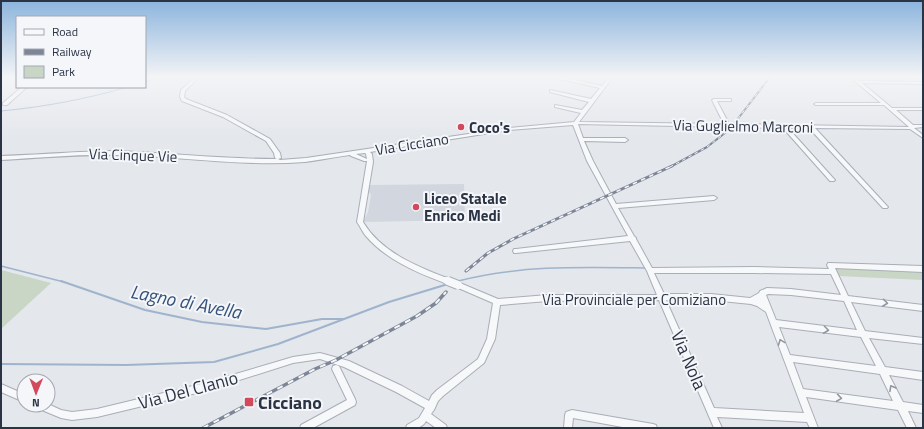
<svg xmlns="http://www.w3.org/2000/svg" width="924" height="429" font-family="'Titillium Web',sans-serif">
<rect width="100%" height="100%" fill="#e4e7ec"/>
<path fill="#d2d6de" d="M 464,184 L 465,220 L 363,222 L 368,212 L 371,195 L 368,190 L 369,185 Z"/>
<g fill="#c9d6c5">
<path d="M 833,267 L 923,271 L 923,280 L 839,276 Z"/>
<path d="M 1,270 L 51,283 L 1,329 Z"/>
</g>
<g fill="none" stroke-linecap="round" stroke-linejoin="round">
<g stroke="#9fb4cc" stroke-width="1">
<path d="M 145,82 L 160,77"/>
<path d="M 1,111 C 44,107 86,99 128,87"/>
</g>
<g stroke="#9fb4cc" stroke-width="1.5">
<path d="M 1,266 L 64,282"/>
<path d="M 458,281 C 520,265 582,267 645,268"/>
</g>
<g stroke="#9fb4cc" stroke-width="2">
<path d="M 61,281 L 145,310 L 202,322 L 266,329 L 322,319 L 344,319"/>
<path d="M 1,364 L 126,365 L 214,362 L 278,344 L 389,302 L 448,284"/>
</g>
<g stroke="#a9aeb7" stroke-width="2">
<g id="minor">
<path d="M 195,77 L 199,77 L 185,91 L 184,97 L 186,99 L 227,115 L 270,139 L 280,153 L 281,158 L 278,159 L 280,160 L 306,158 L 509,128 L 574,122 L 581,113 L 555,107 L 555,105 L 582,110 L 589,102 L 550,92 L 550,90 L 591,99 L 600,88 L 556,78 L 554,77 L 561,77 L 602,86 L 609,77 L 613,77 L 579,122 L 724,124 L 712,100 L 714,99 L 731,99 L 731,101 L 717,101 L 729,124 L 909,127 L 884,105 L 816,105 L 814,104 L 816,103 L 881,103 L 850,77 L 854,77 L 859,81 L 923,82 L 923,84 L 862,83 L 892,108 L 923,108 L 923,110 L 896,110 L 913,125 L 923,125 L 923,127 L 914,128 L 923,135 L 923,138 L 910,129 L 815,128 L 887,206 L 888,207 L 887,208 L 883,208 L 809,128 L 788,128 L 834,179 L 835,180 L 834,181 L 830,181 L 783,128 L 578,124 L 583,138 L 625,138 L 628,140 L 625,142 L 584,141 L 593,161 L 616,204 L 714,196 L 717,198 L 714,200 L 618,208 L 634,236 L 636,238 L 636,239 L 652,268 L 754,267 L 829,269 L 827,265 L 828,263 L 830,263 L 923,266 L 923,272 L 835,268 L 848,296 L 923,305 L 923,311 L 851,302 L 865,331 L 923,338 L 923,344 L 869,338 L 885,367 L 923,372 L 923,380 L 889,375 L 903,402 L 923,405 L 923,413 L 908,411 L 916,428 L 907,428 L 898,410 L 806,397 L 818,428 L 810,428 L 807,422 L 717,417 L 722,428 L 714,428 L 659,300 L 548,301 L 500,305 L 495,339 L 484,363 L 443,396 L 438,401 L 434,410 L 431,414 L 446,425 L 447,428 L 436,428 L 426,421 C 422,429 414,428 406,428 L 407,425 L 419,418 L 425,408 L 396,392 L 344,367 L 320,359 L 293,363 L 205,391 L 97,417 L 72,420 L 61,418 L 37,408 L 36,405 L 48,404 L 61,410 L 72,412 L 97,409 L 205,383 L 293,357 L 320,353 L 349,361 L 402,386 L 429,401 L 432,395 L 437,390 L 478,359 L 487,339 L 493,303 L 456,287 L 455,285 L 456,283 L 458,282 L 460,283 L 498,299 L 548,295 L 657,295 L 647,271 L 630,241 L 516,253 L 514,253 L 513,251 L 514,249 L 516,249 L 628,236 L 587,161 L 573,125 L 509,130 L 370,152 L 372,154 L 373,162 L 363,222 C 381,252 416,266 447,278 L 448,280 L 447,282 L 445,283 C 417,273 385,259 365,235 C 362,231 360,226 357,222 L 367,161 L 364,161 L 351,156 L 350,155 C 335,157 320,160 305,162 C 242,167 179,156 117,155 C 78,154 40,158 1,160 L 1,156 C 39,155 78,151 116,151 C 170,153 224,159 277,159 L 275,158 L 274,153 L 266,141 L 223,117 L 182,101 L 180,97 L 181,90 ZM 365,153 L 366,154 L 367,159 L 356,154 ZM 654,273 L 754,273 L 831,274 L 841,295 L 791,289 L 767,288 L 760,291 L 759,293 L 750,298 L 711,294 L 664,294 ZM 768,294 L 791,295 L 844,301 L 857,330 L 776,320 L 766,295 ZM 666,300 L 711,300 L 751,304 L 757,306 L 766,312 L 804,413 L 714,408 ZM 779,327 L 861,337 L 876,366 L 790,355 ZM 793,362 L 880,374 L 893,401 L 803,389 Z"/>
<path d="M 22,87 L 27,87 L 7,105 L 3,105 L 3,103 Z"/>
<path d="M 336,365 L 339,366 L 355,399 L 356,402 L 355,405 L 313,428 L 300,428 L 301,425 L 347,400 L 332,369 L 333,366 Z"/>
<path d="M 1,384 L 24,394 L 24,402 L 1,392 Z"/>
<path d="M 572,410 L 653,424 L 656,425 L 657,428 L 628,428 L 573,418 L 572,428 L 564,428 L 565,415 L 566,412 Z"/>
</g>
</g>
<use href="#minor" fill="#f7f8fa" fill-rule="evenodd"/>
<g stroke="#7d8696" stroke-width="2">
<path id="rail-far2" d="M 670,167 L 707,147 L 730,129 L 770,77"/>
</g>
<g stroke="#7d8696" stroke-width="3">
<path id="rail-far1" d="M 466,271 L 488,253 L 513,239 L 672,166"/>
</g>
<g stroke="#7d8696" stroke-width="3.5">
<path id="rail" d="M 203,428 L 315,369 L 336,360 L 417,316 L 436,303 L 446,292"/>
</g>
<use href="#rail-far2" stroke="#f4f6f9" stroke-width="1" stroke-dasharray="3.5" stroke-linecap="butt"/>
<use href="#rail-far1" stroke="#f4f6f9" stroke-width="1.5" stroke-dasharray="4.5" stroke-linecap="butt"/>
<use href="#rail" stroke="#f4f6f9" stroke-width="2" stroke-dasharray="6" stroke-linecap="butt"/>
<g stroke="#a9aeb7" stroke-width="8" stroke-linecap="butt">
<path id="minor-bridge-far1" d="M 445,280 L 450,282"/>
</g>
<g stroke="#a9aeb7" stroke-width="10" stroke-linecap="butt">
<path id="minor-bridge" d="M 448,281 L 458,285"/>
</g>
<use href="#minor-bridge-far1" stroke="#f7f8fa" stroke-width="6"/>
<use href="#minor-bridge" stroke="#f7f8fa" stroke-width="8"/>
</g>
<defs><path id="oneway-chevron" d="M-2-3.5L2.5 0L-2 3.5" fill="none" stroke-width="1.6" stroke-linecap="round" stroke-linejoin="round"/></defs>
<g stroke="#9196a0">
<use href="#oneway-chevron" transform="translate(885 303) rotate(7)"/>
<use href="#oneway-chevron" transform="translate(826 330) rotate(7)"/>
<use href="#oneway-chevron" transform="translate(781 342) rotate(-111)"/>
<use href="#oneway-chevron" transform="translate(892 388) rotate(-119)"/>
<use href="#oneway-chevron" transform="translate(839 398) rotate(8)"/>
</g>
<linearGradient id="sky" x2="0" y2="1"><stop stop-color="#8bb4dd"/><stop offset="0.56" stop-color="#f3f4f6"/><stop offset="1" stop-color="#f3f4f6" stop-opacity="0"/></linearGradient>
<rect width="924" height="137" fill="url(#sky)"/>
<g fill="#d1495b" stroke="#f4f6f9" stroke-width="1.5">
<circle cx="461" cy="127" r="4"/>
<circle cx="416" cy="207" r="4"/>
<rect x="244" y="397" width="10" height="10" rx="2"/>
</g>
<g text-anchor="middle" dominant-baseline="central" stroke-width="4" stroke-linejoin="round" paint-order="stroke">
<g font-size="15" fill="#2b3445" stroke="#f4f6f9">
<text transform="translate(743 126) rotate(1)">Via Guglielmo Marconi</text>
<text transform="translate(412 144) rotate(-9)">Via Cicciano</text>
<text transform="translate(133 155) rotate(2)">Via Cinque Vie</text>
<text x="634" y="299">Via Provinciale per Comiziano</text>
</g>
<g font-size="15" font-weight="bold" fill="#2b3445" stroke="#f4f6f9" text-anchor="start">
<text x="469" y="127">Coco's</text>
<text x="424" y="198">Liceo Statale<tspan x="424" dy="17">Enrico Medi</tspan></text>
</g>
<g font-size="18" fill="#2b3445" stroke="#f4f6f9">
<text transform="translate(689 360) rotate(67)">Via Nola</text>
<text transform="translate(188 390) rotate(-15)">Via Del Clanio</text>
</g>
<g font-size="18" font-weight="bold" fill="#2b3445" stroke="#f4f6f9" text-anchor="start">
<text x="258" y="402">Cicciano</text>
</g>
<g font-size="19" font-style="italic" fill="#34527a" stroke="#f4f6f9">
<text transform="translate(186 301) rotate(11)">Lagno di Avella</text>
</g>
</g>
<rect width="924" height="429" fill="none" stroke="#2b3445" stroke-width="4"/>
<rect x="16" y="16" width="130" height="72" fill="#f4f6f9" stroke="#a4a8b1"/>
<rect x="24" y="29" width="20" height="6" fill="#f7f8fa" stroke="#a4a8b1"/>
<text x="52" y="36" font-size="12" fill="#2b3445">Road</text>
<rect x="24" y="49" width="20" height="6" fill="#7d8696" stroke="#a4a8b1"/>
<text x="52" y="56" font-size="12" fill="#2b3445">Railway</text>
<rect x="24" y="66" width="20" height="12" fill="#c9d6c5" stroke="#a4a8b1"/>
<text x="52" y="76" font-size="12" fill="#2b3445">Park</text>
<g transform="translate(36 393) rotate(181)"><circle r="19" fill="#f4f6f9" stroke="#a4a8b1"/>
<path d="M0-3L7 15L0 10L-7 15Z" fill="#d1495b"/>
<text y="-6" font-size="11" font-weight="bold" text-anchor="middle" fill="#2b3445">N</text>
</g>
</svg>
